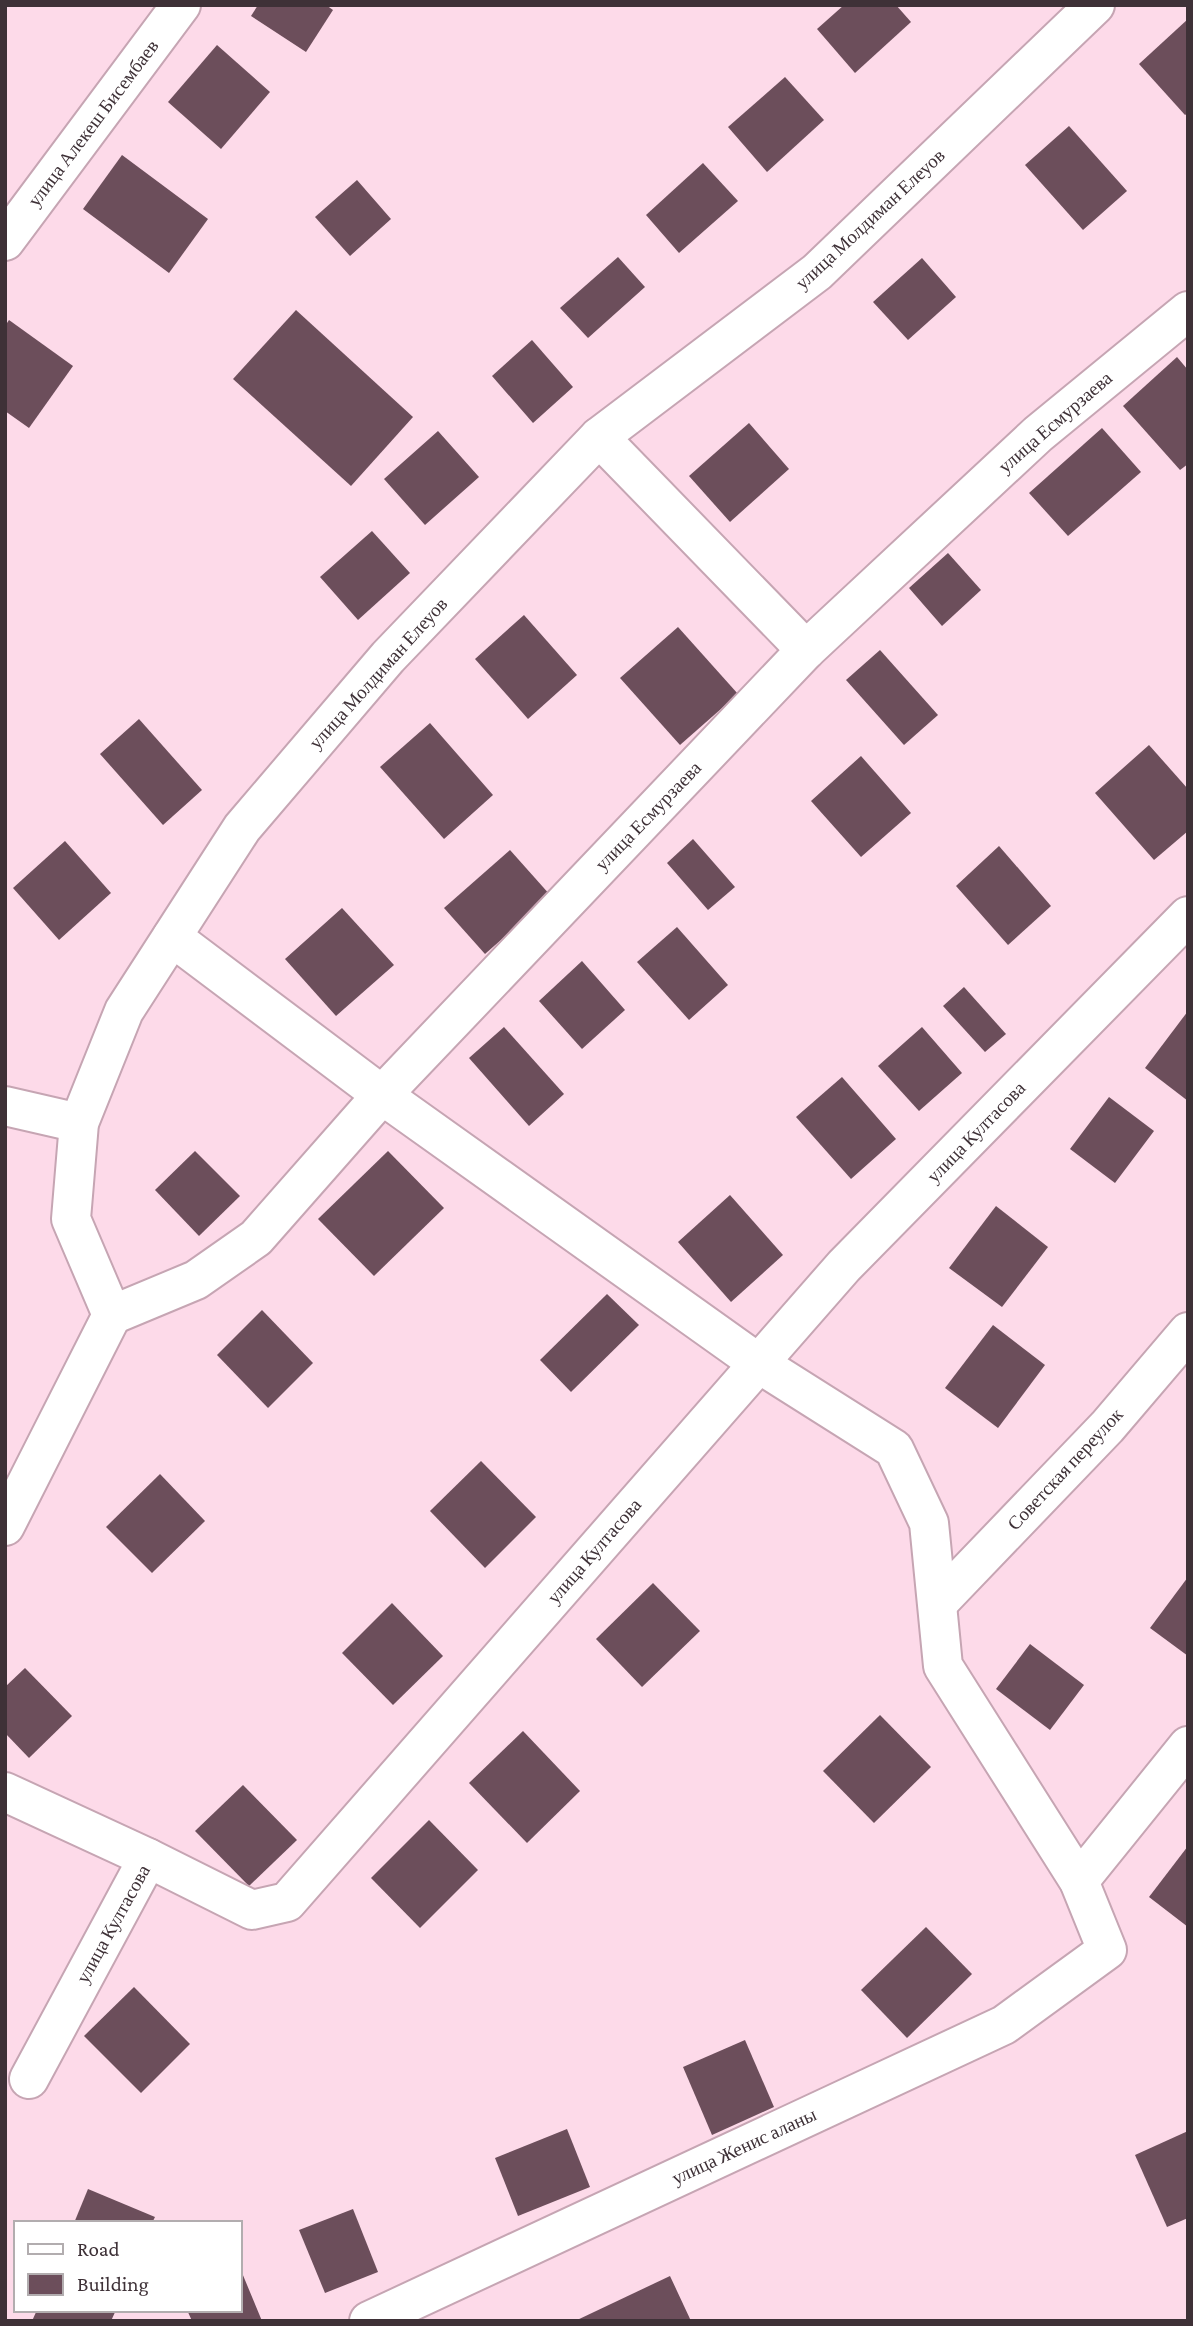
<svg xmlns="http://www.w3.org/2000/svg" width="1193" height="2326" font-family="'Crimson Pro',serif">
<rect width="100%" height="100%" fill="#fddae9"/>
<g fill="#6c4e5b">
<path d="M 258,5 L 326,5 L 333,10 L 306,52 L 251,16 Z"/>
<path d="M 844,5 L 896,5 L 911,22 L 855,73 L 817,29 Z"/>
<path d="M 1188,19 L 1188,113 L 1185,115 L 1139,64 Z"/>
<path d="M 217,45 L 270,92 L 221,149 L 168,102 Z"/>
<path d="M 785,77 L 824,120 L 767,172 L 728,127 Z"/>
<path d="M 1069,126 L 1127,191 L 1083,230 L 1025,165 Z"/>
<path d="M 122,155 L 208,219 L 169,273 L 83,209 Z"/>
<path d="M 703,163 L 738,201 L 679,253 L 646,215 Z"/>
<path d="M 357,180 L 391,219 L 350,256 L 315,217 Z"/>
<path d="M 618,257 L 645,287 L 588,338 L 560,308 Z"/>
<path d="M 922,258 L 956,297 L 908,340 L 873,302 Z"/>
<path d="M 296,310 L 413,417 L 351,486 L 233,379 Z"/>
<path d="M 9,320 L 73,366 L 29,428 L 5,411 L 5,326 Z"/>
<path d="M 532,340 L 573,387 L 533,423 L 492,376 Z"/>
<path d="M 1177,357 L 1188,370 L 1188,464 L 1180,470 L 1123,406 Z"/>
<path d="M 749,423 L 789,469 L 730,522 L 689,476 Z"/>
<path d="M 1102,428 L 1141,472 L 1068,536 L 1029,493 Z"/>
<path d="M 438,431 L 479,477 L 425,525 L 384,479 Z"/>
<path d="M 372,531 L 410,573 L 358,620 L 320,577 Z"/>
<path d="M 948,553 L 981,590 L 942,626 L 909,588 Z"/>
<path d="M 524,615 L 577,675 L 528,719 L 475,659 Z"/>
<path d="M 678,627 L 738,694 L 680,745 L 620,678 Z"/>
<path d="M 880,650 L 938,715 L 904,745 L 846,680 Z"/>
<path d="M 139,719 L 202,790 L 163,825 L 100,754 Z"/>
<path d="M 430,723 L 493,795 L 444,839 L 380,767 Z"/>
<path d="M 1149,745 L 1188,789 L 1188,831 L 1154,860 L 1095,793 Z"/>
<path d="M 861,756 L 911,813 L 861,857 L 811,801 Z"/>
<path d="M 693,839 L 735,887 L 708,910 L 667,863 Z"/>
<path d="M 65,841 L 111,893 L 59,940 L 13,888 Z"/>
<path d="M 999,846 L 1051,906 L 1008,945 L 956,886 Z"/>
<path d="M 510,850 L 551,896 L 485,954 L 444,908 Z"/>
<path d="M 342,908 L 394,965 L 336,1016 L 285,959 Z"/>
<path d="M 677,927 L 728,985 L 689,1020 L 637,962 Z"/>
<path d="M 582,961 L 625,1010 L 582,1049 L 539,1001 Z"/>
<path d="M 964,987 L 1006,1034 L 985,1052 L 943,1006 Z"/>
<path d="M 1188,1011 L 1188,1101 L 1145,1068 Z"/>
<path d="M 504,1027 L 564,1094 L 529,1126 L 469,1058 Z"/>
<path d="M 922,1027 L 962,1073 L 919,1111 L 878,1066 Z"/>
<path d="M 842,1077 L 896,1139 L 851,1179 L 796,1117 Z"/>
<path d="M 1109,1097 L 1154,1131 L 1115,1183 L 1070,1149 Z"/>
<path d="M 195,1151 L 240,1196 L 199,1236 L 155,1190 Z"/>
<path d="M 388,1151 L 444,1208 L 374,1276 L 318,1219 Z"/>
<path d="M 730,1195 L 783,1255 L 731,1302 L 678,1242 Z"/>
<path d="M 996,1206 L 1048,1247 L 1002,1307 L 949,1268 Z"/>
<path d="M 607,1294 L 639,1325 L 571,1392 L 540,1360 Z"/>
<path d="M 262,1310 L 313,1363 L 268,1408 L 217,1355 Z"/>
<path d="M 993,1325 L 1045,1365 L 998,1428 L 945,1388 Z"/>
<path d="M 481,1461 L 536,1517 L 485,1568 L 430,1511 Z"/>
<path d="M 160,1474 L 205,1521 L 152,1573 L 106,1527 Z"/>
<path d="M 1188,1577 L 1188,1656 L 1150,1628 Z"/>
<path d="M 653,1583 L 700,1631 L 642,1687 L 596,1639 Z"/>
<path d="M 392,1603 L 443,1656 L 393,1705 L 342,1653 Z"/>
<path d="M 1030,1644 L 1084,1685 L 1050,1730 L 996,1689 Z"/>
<path d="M 25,1668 L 72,1716 L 29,1758 L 5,1733 L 5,1687 Z"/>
<path d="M 880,1715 L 931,1767 L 874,1823 L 823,1771 Z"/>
<path d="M 523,1731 L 580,1791 L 527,1843 L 469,1783 Z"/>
<path d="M 243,1785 L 297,1840 L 249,1886 L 195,1831 Z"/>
<path d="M 429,1820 L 478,1870 L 420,1928 L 371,1878 Z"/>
<path d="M 1188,1846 L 1188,1927 L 1149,1897 Z"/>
<path d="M 926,1927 L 972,1974 L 907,2038 L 861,1990 Z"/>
<path d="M 134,1987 L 190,2044 L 141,2093 L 84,2036 Z"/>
<path d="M 745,2040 L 774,2107 L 712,2135 L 683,2067 Z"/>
<path d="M 567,2129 L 590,2187 L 518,2216 L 495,2158 Z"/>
<path d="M 1188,2131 L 1188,2218 L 1167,2227 L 1135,2155 Z"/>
<path d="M 88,2189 L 155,2217 L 152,2223 L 74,2223 Z"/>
<path d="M 353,2209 L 378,2272 L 325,2293 L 299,2230 Z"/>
<path d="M 240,2268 L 262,2321 L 192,2321 L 187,2310 L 240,2310 Z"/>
<path d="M 670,2276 L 691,2321 L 575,2321 Z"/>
<path d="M 37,2310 L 116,2310 L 111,2321 L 32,2321 Z"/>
</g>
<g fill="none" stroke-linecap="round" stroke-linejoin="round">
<g stroke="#c6a5b3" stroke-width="42">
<g id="minor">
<path d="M 5,241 L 181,5"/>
<path d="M 599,437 L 806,650"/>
<path d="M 172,937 L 382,1095 L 758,1363 L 894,1449 L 929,1523 L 943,1666 L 1079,1881 L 1107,1950 L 1004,2025 L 369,2321"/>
<path d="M 5,1106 L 79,1123"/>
<path d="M 112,1315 L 196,1280 L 256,1238 L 382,1095 L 806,650 L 1038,434 L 1188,311"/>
<path d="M 5,1526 L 112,1315 L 71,1219 L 79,1123 L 124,1011 L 242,828 L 388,657 L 599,437 L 817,272 L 1095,5"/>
<path d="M 938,1603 L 1107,1427 L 1188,1332"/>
<path d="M 5,1792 L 148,1858"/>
<path d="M 1079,1881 L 1188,1746"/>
<path d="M 29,2079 L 148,1858 L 252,1910 L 287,1902 L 844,1266 L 1188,916"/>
</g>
</g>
<use href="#minor" stroke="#fff" stroke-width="38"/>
</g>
<g text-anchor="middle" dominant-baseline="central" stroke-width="7" stroke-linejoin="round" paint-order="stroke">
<g font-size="19" fill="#3e3137" stroke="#fff">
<text transform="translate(93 123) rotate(-53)">улица Алекеш Бисембаев</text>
<text transform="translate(870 219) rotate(-43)">улица Молдиман Елеуов</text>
<text transform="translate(1055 422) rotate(-41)">улица Есмурзаева</text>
<text transform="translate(378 673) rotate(-48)">улица Молдиман Елеуов</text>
<text transform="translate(648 816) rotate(-46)">улица Есмурзаева</text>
<text transform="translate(976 1132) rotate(-46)">улица Култасова</text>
<text transform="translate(1065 1469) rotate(-47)">Советская переулок</text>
<text transform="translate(594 1551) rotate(-49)">улица Култасова</text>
<text transform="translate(113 1924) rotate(-61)">улица Култасова</text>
<text transform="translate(744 2146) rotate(-25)">улица Женис аланы</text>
</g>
</g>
<rect width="1193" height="2326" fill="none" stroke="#3e3137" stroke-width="14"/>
<rect x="14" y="2221" width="228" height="91" fill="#ffffff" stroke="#b2adaf" stroke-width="2"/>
<rect x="28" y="2244" width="35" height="10" fill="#ffffff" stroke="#b2adaf" stroke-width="2"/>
<text x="77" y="2256" font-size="21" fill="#3e3137">Road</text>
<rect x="28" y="2274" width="35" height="21" fill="#6c4e5b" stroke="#b2adaf" stroke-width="2"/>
<text x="77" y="2291" font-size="21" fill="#3e3137">Building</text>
</svg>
